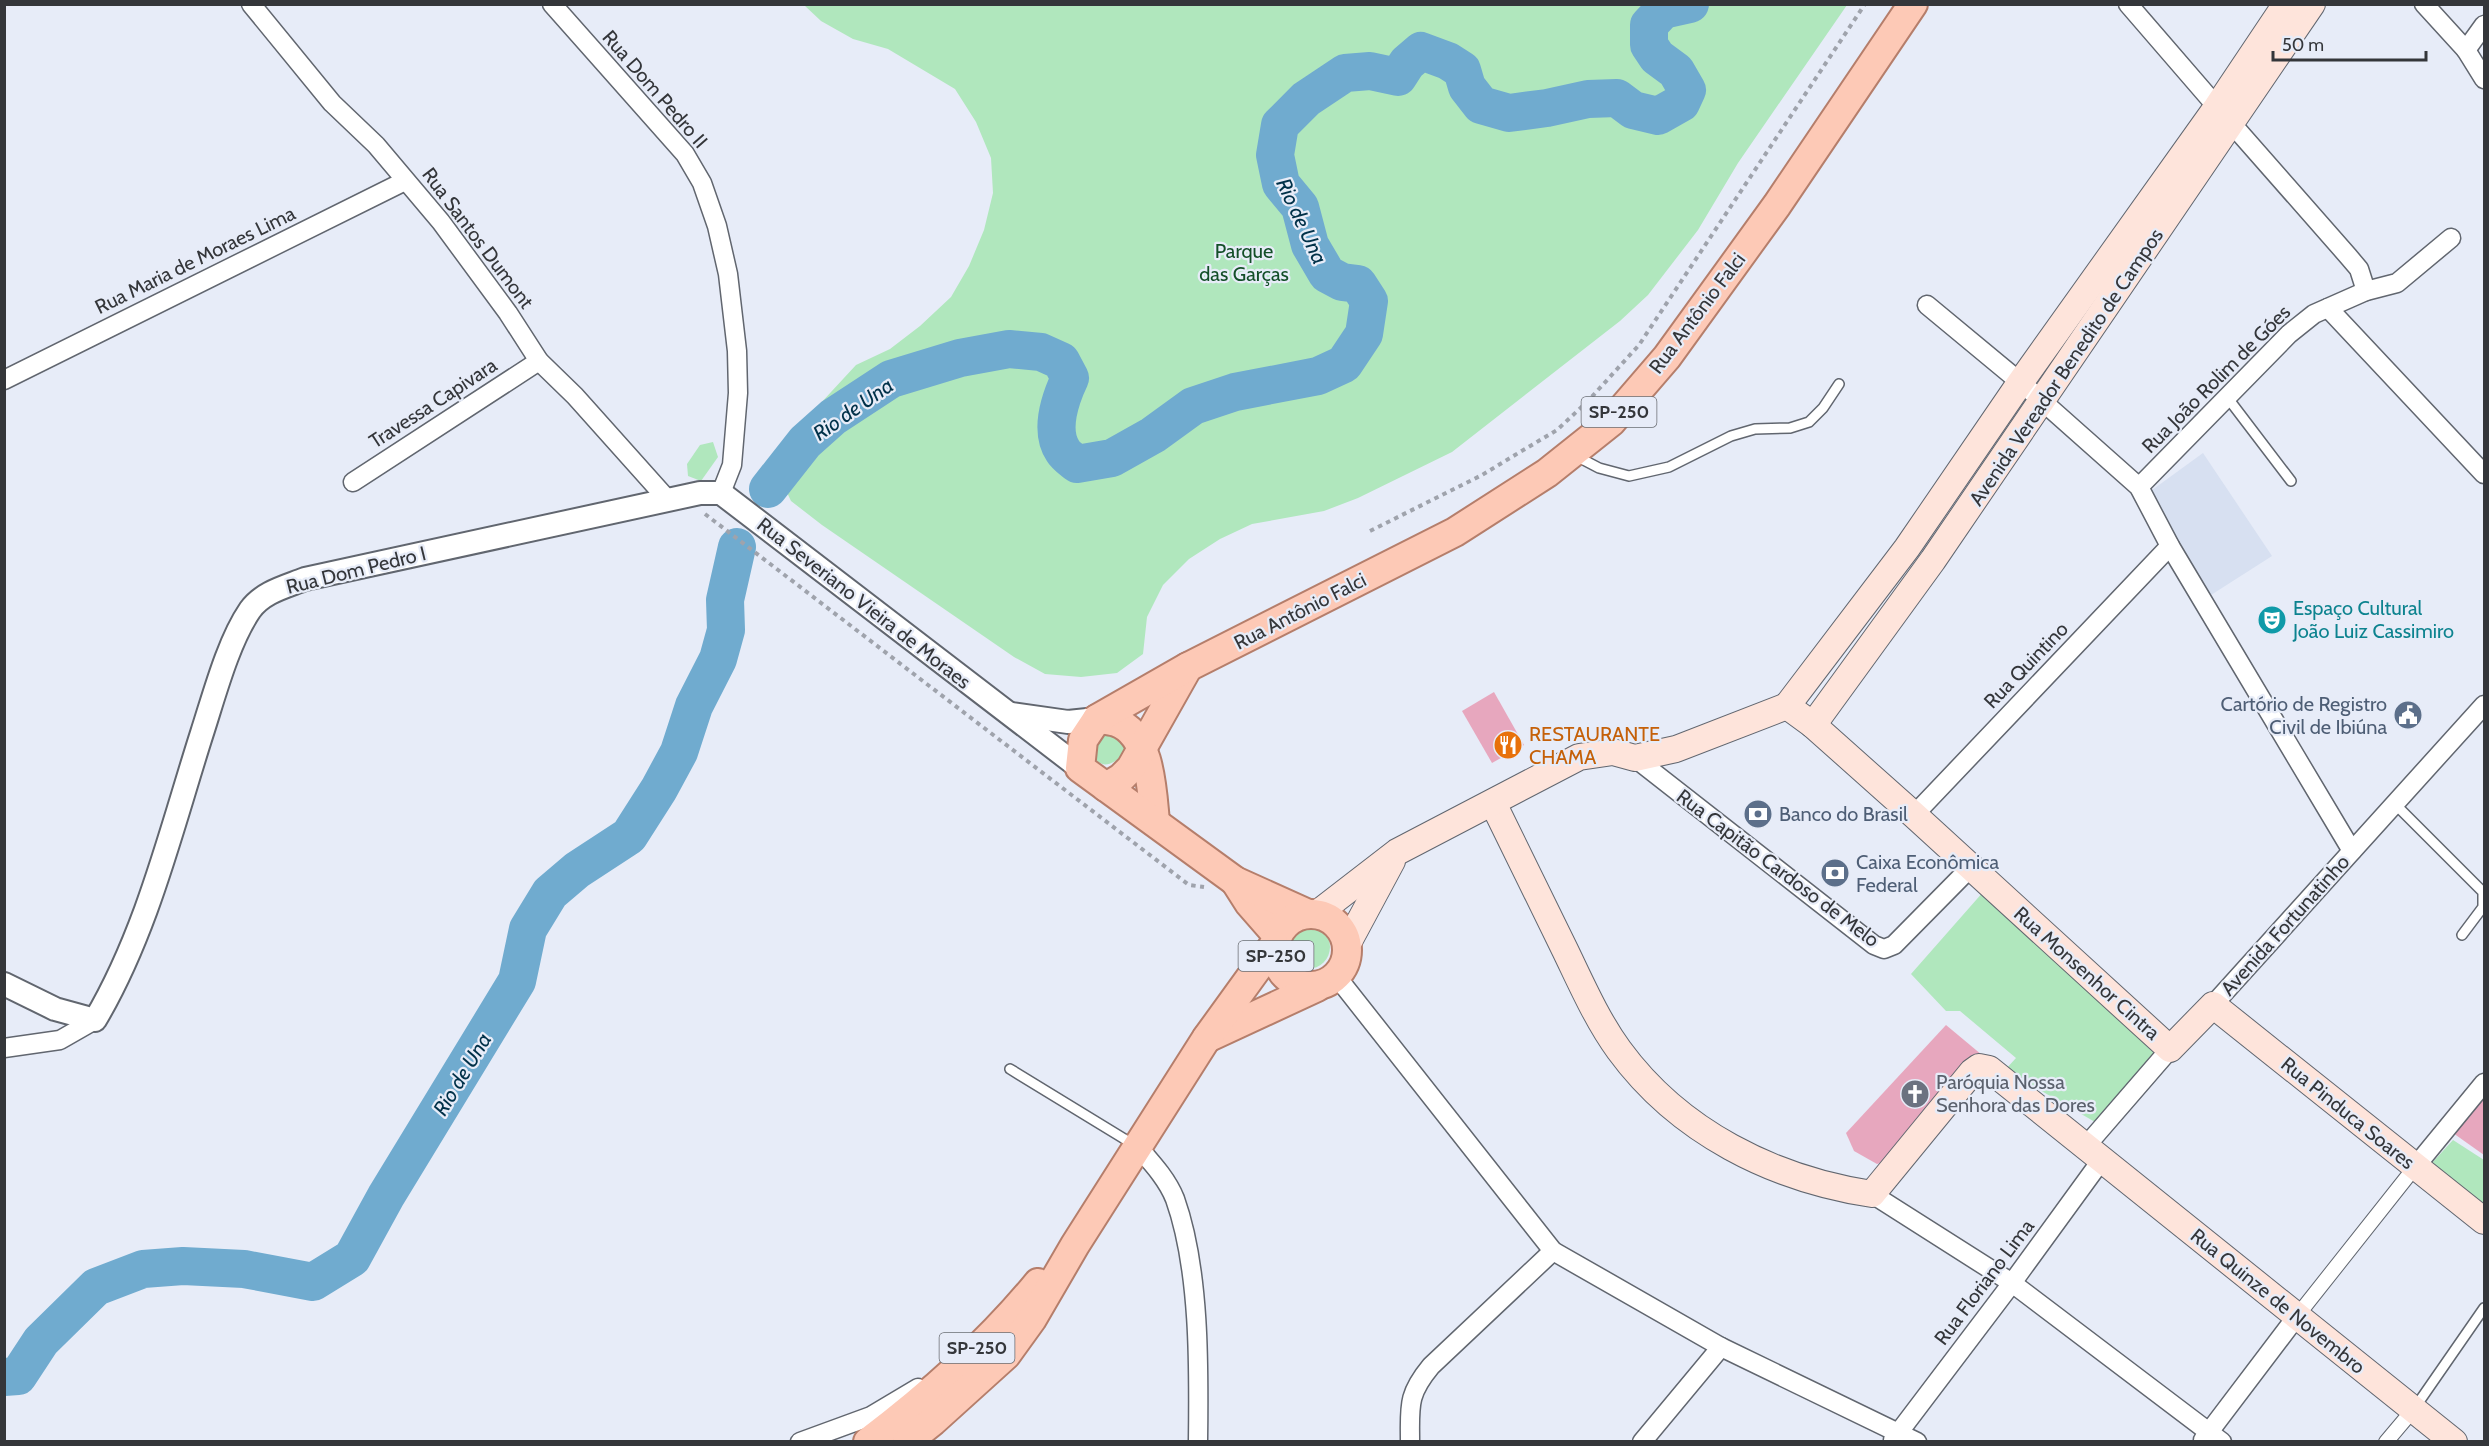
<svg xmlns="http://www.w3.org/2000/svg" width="2489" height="1446" font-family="Cabin,sans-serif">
<rect width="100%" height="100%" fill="#e7ecf8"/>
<path fill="#d7e0f1" d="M 2203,453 L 2272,556 L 2211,595 L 2148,493 Z"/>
<g fill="#b0e7bd">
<path d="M 804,5 L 1847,5 L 1738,163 L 1698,230 L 1648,295 L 1620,321 L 1452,452 L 1358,498 L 1324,511 L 1252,524 L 1220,539 L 1189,559 L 1163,585 L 1147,617 L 1143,654 L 1117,673 L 1081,677 L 1045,674 L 1014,657 L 822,525 L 791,501 L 772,461 L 794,432 L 856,365 L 890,349 L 920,326 L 951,297 L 969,266 L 984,230 L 993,193 L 991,158 L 976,122 L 955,89 L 888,49 L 853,39 L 821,21 Z"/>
<path d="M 713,442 L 718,457 L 701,481 L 688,476 L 687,464 L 700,445 Z"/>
<path d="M 1109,728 L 1127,749 C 1121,759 1103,774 1094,756 C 1093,752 1093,745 1092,740 Z"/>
<path d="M 1984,891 L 2163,1048 L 2095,1122 L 2005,1070 L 2016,1058 L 1960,1011 L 1946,1011 L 1911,974 Z"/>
<circle cx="1308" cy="947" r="22"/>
<path d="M 2453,1140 L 2484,1160 L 2484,1206 L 2431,1164 Z"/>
</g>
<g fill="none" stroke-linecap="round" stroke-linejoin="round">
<g stroke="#70abcf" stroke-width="38">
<path d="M 768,489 L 805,442 L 833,417 L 891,379 L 960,358 L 1009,349 L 1041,352 L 1061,361 L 1070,378 C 1061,397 1049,430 1063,451 C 1066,456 1072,460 1077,464 L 1112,458 L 1153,435 L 1193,406 L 1235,392 L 1318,376 L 1344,364 L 1364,334 L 1369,301 L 1358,284 L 1342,282 L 1327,274 L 1310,245 L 1300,207 L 1281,184 L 1275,155 L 1280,125 L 1306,99 L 1345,73 L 1370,71 L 1398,77 L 1407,63 L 1421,51 L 1448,61 L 1462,70 L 1467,87 L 1481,105 L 1509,113 L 1547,108 L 1588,99 L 1617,98 L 1633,110 L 1658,116 L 1681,103 L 1687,90 L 1676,71 L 1657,57 L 1649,45 L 1649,25 L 1663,10 L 1690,4"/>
<path d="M 4,1377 L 18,1376 L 41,1341 L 96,1287 L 143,1269 L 183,1266 L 244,1269 L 313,1282 L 352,1258 L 386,1196 L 517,981 L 528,929 L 550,893 L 577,870 L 629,836 L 659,789 L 679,752 L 694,706 L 718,659 L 726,630 L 725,600 L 737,547"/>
</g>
</g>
<g fill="#e7a7be">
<path d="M 1494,692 L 1524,745 L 1492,763 L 1462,711 Z"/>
<path d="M 1946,1025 L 1982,1055 L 1891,1160 L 1877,1164 L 1854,1151 L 1846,1133 Z"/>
<path d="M 2484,1093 L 2484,1155 L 2453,1133 Z"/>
</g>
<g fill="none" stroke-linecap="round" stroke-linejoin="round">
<g stroke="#61666f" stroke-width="12">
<g id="service">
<path d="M 2227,397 L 2291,481"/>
<path d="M 1576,456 L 1599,468 L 1629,476 L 1669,467 L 1731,436 L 1755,429 L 1790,428 L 1809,422 L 1823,408 L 1839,384"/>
<path d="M 2395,804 L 2483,892 L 2483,907 L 2462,935"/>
<path d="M 1010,1069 L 1136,1146"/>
<path d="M 2414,1409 L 2484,1308"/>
</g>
</g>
<g stroke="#61666f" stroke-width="16">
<g id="pedestrian">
<path d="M 2297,1316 L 2415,1167"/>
<path d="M 2386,1442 L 2413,1410"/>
</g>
</g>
<g stroke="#61666f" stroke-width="21">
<g id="minor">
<path d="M 251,4 L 332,103 L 376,145 L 441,222 L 508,313 L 539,361 L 575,396 L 668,500"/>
<path d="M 552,4 L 685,154 L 702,183 L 717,226 L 728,274 L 737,351 L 738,393 L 732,465 L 721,493"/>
<path d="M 2128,4 L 2217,107"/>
<path d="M 2424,4 L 2466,50 L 2484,79"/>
<path d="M 2466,50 L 2484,25"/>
<path d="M 2232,124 L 2348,256 L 2359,269 L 2366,291"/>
<path d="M 1927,305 L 2032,392 L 2139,487 L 2170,546 L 2352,851"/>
<path d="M 2328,308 L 2484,474"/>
<path d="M 4,380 L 405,181"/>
<path d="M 353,482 L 539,361"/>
<path d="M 2139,487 L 2289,334 L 2314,314 L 2366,291 L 2397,283 L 2451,238"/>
<path d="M 1635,758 L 1874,945 L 1884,949 L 1894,945 L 1971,867"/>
<path d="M 1914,815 L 2170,546"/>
<path d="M 1337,977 L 1553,1251 L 1721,1347 L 1917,1442"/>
<path d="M 2213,1005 L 2484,705"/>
<path d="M 4,1048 L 60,1040 L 95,1020"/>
<path d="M 2086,1146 L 2170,1049"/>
<path d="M 1138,1147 C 1152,1163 1167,1179 1175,1199 C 1200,1269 1199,1368 1198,1442"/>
<path d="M 2415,1167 L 2484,1083"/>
<path d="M 1872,1194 L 2012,1283 L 2222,1442"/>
<path d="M 1893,1440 L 2012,1283 L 2103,1158"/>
<path d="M 2203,1440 L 2297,1316"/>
<path d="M 800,1442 L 871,1416 L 918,1388"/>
<path d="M 1410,1442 C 1410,1406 1407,1395 1431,1366 L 1553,1251"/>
<path d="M 1642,1442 L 1721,1347"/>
</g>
</g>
<g stroke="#61666f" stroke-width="26">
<g id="tertiary">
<path d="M 1011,714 L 1068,722 L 1097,719"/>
<path d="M 4,984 L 55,1009 L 95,1020 C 147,932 171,830 202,733 C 214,696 228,642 250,610 C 263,592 285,587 305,579 L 700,493 L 721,493 L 1080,768"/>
</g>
</g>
<g stroke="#61666f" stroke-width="28">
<g id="secondary">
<path d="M 1787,706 L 1813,725 L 1914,815 L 2170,1049 L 2213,1005 L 2484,1221"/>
<path d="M 1787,706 L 1907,548 L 2020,383 L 2217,107 L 2286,4"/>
<path d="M 1813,725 L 1933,560 L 2312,4"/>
<path d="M 1493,803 C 1517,852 1541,901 1565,950 C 1581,983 1597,1020 1619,1050 C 1679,1132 1773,1179 1872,1194 L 1972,1072 L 1979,1067 L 1989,1069 L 2454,1442"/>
<path d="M 1318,913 L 1397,852 L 1579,757 L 1613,752 L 1635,758 L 1676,749 L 1787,706"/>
<path d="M 1348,943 L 1392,861"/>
</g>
</g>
<g stroke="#b57e6b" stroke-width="32">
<g id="primary">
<path d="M 1097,719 C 1103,720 1110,720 1116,722 C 1151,734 1152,792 1155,822"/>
<path d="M 1106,787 L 1121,778 L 1131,768 L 1188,667"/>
<path d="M 1235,881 L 1249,903 L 1277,935"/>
<path d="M 1306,913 L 1235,881 L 1080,768 L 1083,740 L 1097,719 L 1188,667 L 1455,532 L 1547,473 L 1611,422 L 1667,357 L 1777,205 L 1913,4"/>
<circle cx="1311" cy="950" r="36"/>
<path d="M 1207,1038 L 1317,987"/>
<path d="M 868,1442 C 930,1395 989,1343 1038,1283"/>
<path d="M 907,1442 L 933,1421 L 1006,1355 L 1032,1319 L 1075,1245 L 1206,1039 L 1274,945"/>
</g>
</g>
<g stroke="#9fa3ac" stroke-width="4" stroke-dasharray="4.5 4.5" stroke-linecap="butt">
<path d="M 705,514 L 1189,885 L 1204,887"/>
<path d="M 1370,531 L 1482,475 L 1515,455 L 1557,430 L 1588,401 L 1639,345 L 1865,4"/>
</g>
<use href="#service" stroke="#fff" stroke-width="9"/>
<use href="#pedestrian" stroke="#fff" stroke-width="14"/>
<use href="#minor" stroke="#fff" stroke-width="18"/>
<use href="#tertiary" stroke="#fff" stroke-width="22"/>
<use href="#secondary" stroke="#fee4db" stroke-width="26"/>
<use href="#primary" stroke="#fdc9b6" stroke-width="28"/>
</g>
<defs>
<g id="theatre-disc" transform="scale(1.5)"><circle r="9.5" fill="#0f9aa8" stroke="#e7ecf8"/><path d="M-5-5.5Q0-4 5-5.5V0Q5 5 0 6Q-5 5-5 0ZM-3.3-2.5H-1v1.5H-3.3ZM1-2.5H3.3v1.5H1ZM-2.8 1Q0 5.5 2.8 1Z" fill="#fff"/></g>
<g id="civic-disc" transform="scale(1.5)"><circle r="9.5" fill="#5c6f8a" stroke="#e7ecf8"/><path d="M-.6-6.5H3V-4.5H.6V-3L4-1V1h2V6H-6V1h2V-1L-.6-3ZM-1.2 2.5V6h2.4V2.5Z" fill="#fff"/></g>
<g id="restaurant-disc" transform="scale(1.5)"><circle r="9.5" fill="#e8710a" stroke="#e7ecf8"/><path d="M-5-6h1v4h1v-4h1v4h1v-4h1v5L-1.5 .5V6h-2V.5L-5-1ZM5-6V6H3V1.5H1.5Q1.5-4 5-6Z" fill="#fff"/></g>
<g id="bank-disc" transform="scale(1.5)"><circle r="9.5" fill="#5c6f8a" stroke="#e7ecf8"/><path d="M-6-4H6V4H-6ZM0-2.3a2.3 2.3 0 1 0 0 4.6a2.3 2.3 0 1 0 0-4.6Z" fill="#fff"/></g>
<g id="church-disc" transform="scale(1.5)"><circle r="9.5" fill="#6b7280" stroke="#e7ecf8"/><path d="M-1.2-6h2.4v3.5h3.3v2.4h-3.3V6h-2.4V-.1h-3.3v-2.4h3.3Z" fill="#fff"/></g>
</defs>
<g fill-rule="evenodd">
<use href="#theatre-disc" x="2272" y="620"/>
<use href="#civic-disc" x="2408" y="715"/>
<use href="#restaurant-disc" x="1508" y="745"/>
<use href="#bank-disc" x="1758" y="814"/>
<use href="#bank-disc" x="1835" y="873"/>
<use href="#church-disc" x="1915" y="1094"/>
</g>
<g text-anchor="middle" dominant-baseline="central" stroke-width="4.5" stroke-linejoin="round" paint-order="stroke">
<g fill="#e7ecf8" stroke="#6a6d73" stroke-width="1.5">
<rect x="1581.5" y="397" width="75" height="30" rx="4.5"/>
<rect x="1238.5" y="941" width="75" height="30" rx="4.5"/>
<rect x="939.5" y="1333" width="75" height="30" rx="4.5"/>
</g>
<g font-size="18" font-weight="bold" fill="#34363a">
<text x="1619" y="412">SP-250</text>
<text x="1276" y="956">SP-250</text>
<text x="977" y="1348">SP-250</text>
</g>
<g font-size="20" fill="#34363a" stroke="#e7ecf8">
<text transform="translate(655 89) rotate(49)">Rua Dom Pedro II</text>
<text transform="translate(478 238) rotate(53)">Rua Santos Dumont</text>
<text transform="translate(195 260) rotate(-26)">Rua Maria de Moraes Lima</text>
<text transform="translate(1697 313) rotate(-53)">Rua Antônio Falci</text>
<text transform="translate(2066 367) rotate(-56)">Avenida Vereador Benedito de Campos</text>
<text transform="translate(2216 379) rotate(-45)">Rua João Rolim de Góes</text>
<text transform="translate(433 403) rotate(-33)">Travessa Capivara</text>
<text transform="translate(356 570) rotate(-14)">Rua Dom Pedro I</text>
<text transform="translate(864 603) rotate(38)">Rua Severiano Vieira de Moraes</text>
<text transform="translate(1300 611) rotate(-27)">Rua Antônio Falci</text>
<text transform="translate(2026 665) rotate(-46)">Rua Quintino</text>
<text transform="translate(1778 868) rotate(37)">Rua Capitão Cardoso de Melo</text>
<text transform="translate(2285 925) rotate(-48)">Avenida Fortunatinho</text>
<text transform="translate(2087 973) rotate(42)">Rua Monsenhor Cintra</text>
<text transform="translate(2348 1113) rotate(39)">Rua Pinduca Soares</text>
<text transform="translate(1984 1282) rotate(-53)">Rua Floriano Lima</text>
<text transform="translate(2278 1301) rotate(39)">Rua Quinze de Novembro</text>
</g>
<g font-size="20" fill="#134f28" stroke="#e7ecf8">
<text x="1244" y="251">Parque<tspan x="1244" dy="23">das Garças</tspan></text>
</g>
<g font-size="20" fill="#0d838f" stroke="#e7ecf8" text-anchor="start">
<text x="2293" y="608">Espaço Cultural<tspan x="2293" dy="23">João Luiz Cassimiro</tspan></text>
</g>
<g font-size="20" fill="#4e5e75" stroke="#e7ecf8" text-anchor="start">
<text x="2387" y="704" text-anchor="end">Cartório de Registro<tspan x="2387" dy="23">Civil de Ibiúna</tspan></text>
<text x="1779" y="814">Banco do Brasil</text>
<text x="1856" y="862">Caixa Econômica<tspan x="1856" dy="23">Federal</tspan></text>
</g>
<g font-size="20" fill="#c56008" stroke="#e7ecf8" text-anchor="start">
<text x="1529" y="734">RESTAURANTE<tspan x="1529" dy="23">CHAMA</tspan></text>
</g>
<g font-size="20" fill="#5b616d" stroke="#e7ecf8" text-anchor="start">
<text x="1936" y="1082">Paróquia Nossa<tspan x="1936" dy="23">Senhora das Dores</tspan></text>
</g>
<g font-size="21" font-style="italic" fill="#003149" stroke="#e7ecf8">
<text transform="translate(1302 221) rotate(65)">Rio de Una</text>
<text transform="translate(853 409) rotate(-35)">Rio de Una</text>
<text transform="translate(462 1074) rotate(-59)">Rio de Una</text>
</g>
</g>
<rect width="2489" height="1446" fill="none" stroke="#34363a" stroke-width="12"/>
<path d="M2273 51v9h153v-9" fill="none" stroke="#34363a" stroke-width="3"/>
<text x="2282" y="51" font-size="18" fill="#34363a" stroke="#e7ecf8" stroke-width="4.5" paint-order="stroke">50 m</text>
</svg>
